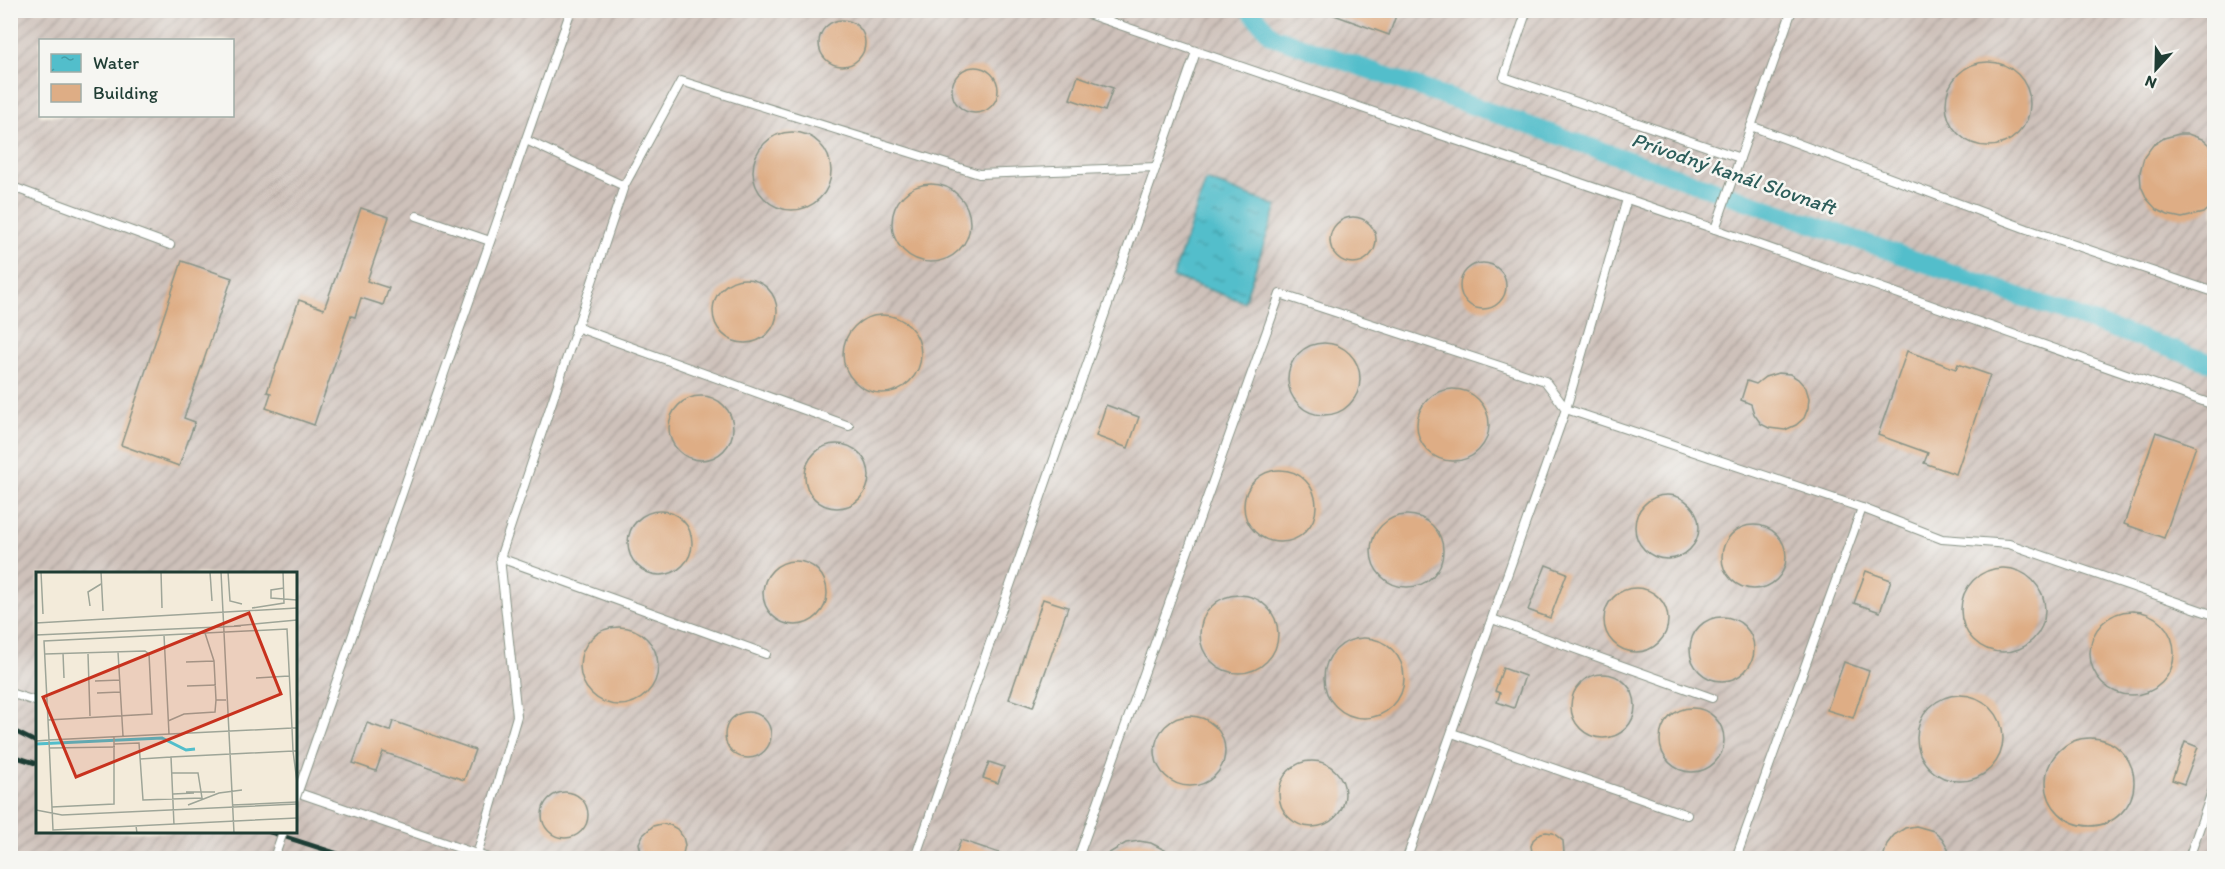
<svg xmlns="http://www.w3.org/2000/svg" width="2225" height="869" font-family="Itim,sans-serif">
<defs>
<pattern id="industrial-furrows" width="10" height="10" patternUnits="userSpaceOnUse" patternTransform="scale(1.5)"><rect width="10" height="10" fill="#cec1ba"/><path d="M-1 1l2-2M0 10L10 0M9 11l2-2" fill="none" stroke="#a79e98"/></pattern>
<pattern id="water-ripples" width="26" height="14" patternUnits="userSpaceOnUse" patternTransform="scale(1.5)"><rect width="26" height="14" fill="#52becb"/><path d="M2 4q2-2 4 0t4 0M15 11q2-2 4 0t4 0" fill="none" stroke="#439ca6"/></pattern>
</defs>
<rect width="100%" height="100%" fill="#f6f6f2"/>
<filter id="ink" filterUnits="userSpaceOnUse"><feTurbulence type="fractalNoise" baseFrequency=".0167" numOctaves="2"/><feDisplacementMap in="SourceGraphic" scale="12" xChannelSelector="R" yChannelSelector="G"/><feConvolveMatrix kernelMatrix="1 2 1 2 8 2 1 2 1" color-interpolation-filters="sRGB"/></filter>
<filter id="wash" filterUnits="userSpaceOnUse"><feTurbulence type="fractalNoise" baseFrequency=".008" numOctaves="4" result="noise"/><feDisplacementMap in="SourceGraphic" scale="24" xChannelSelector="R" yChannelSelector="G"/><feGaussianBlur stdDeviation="1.35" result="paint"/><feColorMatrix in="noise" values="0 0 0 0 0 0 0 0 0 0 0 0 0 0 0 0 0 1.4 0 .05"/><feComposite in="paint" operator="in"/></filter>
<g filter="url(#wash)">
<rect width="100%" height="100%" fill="#f3ebda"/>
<path fill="url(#industrial-furrows)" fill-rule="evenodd" d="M 10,11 L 2214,11 L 2214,858 L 11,858 ZM 40,40 L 232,40 L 232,116 L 40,116 ZM 38,574 L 296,574 L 296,832 L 38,832 Z"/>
<path fill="url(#water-ripples)" stroke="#387e80" stroke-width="1.5" d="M 1206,180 L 1277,206 L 1244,302 L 1173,277 Z"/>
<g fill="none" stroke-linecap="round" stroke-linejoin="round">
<path stroke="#52becb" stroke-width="18" d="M 1249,10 L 1272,36 L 2214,364"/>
</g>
<g id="blocks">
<g fill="#dead85">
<path d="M 1326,10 L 1398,10 L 1389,35 L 1326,12 Z"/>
<circle cx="842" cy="43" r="23"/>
<circle cx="1988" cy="104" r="42"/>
<circle cx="975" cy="90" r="23"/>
<path d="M 1078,76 L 1113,88 L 1105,111 L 1070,99 Z"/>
<circle cx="792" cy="171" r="39"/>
<path d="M 2179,134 L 2188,134 L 2202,139 L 2214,149 L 2214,203 L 2203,213 L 2182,218 L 2168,215 L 2157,210 L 2147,199 L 2141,186 L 2140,172 L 2144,157 L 2153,145 L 2164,138 Z"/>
<circle cx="931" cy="223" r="39"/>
<path d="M 361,208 L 389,217 L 367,281 L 389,288 L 383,305 L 361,298 L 355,317 L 351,316 L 314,425 L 266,408 L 271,393 L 267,392 L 299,300 L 324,309 Z"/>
<circle cx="1353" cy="240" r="23"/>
<path d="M 182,261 L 232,278 L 184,418 L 195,422 L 179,466 L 121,445 Z"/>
<circle cx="1483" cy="286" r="23"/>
<circle cx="745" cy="311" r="32"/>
<circle cx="882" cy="354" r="39"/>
<circle cx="1324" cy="379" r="36"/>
<path d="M 1907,351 L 1956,369 L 1958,364 L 1990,375 L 1956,474 L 1924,463 L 1928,453 L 1878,435 Z"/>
<path d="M 1778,373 L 1790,374 L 1798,379 L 1806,388 L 1809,398 L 1808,408 L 1804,418 L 1796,425 L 1785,430 L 1769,428 L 1761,424 L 1754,414 L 1751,404 L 1741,400 L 1747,381 L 1756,384 L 1765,377 Z"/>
<circle cx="1453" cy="425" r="36"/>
<circle cx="701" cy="428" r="32"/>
<path d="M 1106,405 L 1139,417 L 1128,448 L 1096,436 Z"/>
<path d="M 2156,432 L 2196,446 L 2164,538 L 2124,524 Z"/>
<circle cx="837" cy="476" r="32"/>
<circle cx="1280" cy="506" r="36"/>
<circle cx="1667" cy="527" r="32"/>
<circle cx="660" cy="543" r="32"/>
<circle cx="1407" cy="551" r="36"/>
<circle cx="1754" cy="557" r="32"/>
<circle cx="795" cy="593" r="32"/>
<path d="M 1546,565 L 1567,573 L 1550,618 L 1528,610 Z"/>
<circle cx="2003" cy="610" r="42"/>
<path d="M 1866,571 L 1891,580 L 1880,612 L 1854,603 Z"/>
<circle cx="1636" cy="620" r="32"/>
<circle cx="1239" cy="634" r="39"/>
<path d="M 1043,599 L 1068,607 L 1033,707 L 1009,699 Z"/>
<circle cx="2132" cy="653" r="42"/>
<circle cx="1722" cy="649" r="32"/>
<circle cx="619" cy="666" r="39"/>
<circle cx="1364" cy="678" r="40"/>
<path d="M 1844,662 L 1869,671 L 1853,718 L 1827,710 Z"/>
<path d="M 1503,668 L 1525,676 L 1514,708 L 1497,702 L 1500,693 L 1495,691 Z"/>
<circle cx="1603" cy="706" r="32"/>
<circle cx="1960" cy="738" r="43"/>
<circle cx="1692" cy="740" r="32"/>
<circle cx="748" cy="735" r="23"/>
<circle cx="1190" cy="751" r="35"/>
<path d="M 393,721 L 475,750 L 464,780 L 383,752 L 376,771 L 353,763 L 367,723 L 390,731 Z"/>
<circle cx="2090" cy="782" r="44"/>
<path d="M 2185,742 L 2198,747 L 2184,784 L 2172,780 Z"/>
<circle cx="1312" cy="794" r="33"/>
<path d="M 989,762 L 1004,767 L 998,783 L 983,778 Z"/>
<circle cx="565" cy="815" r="23"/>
<path d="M 661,824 L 670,825 L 677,829 L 683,837 L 685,845 L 682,858 L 642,858 L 639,843 L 643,835 L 653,826 Z"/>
<path d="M 1916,826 L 1934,831 L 1942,838 L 1948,848 L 1949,858 L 1883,858 L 1887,844 L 1894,835 L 1905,828 Z"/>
<path d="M 1546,832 L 1553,833 L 1563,841 L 1564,853 L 1561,858 L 1533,858 L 1531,846 L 1533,840 L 1541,833 Z"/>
<path d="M 961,840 L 1008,856 L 1008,858 L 954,858 Z"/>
<path d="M 1139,841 L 1151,843 L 1180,858 L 1101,858 L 1126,843 Z"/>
</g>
</g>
</g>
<g filter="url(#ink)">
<use href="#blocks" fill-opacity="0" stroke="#899487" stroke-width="1.5"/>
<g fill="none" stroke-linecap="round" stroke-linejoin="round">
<g stroke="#899487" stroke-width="10">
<g id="service">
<path d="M 1076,10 L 1715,229 L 2214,405"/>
<path d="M 1527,10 L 1504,77 L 1740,158"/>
<path d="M 1751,126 L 2027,229 L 2214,292"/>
<path d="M 10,186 L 170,245"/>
<path d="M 624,186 L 681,81 L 979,174 L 1156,167"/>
<path d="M 417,216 L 490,241"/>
<path d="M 1715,229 L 1792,10"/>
<path d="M 576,327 L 849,426"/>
<path d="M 500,558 L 766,654"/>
<path d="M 1492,619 L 1712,698"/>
<path d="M 10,693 L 38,702"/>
<path d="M 1452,733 L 1687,815"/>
<path d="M 310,757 L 571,10"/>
<path d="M 296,792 L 488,858"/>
<path d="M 477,855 L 517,716 L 500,558 L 624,186 L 526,140"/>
<path d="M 915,858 L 1196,52"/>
<path d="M 1078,858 L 1280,294 L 1545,381 L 1566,409 L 1862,508 L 1942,539 L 2009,544 L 2214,615"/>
<path d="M 1407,858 L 1566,409 L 1627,199"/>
<path d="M 1736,858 L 1862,508"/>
<path d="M 2189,858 L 2214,786"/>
</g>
</g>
<use href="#service" stroke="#fff" stroke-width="8"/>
<g stroke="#1f3d34" stroke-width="4.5">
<path d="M 10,729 L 38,743"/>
<path d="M 10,755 L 38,764"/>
<path d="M 270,832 L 351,858"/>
</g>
<g stroke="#899487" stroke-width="10" stroke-linecap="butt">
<g id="service-bridge">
<path d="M 296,797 L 310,757"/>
<path d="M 274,858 L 283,832"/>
</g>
</g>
<use href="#service-bridge" stroke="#fff" stroke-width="8"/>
</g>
</g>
<g text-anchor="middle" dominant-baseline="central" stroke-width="5" stroke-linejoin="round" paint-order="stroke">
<g font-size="21" font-style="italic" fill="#2c5d5a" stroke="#f6f6f2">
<text transform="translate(1734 173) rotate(19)">Prívodný kanál Slovnaft</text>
</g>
</g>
<g transform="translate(36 572)">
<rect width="261" height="261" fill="#f3ebda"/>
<path fill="none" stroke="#52becb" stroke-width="3" d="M 0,172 L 126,166 L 150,178 L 159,177"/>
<path fill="none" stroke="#9ea598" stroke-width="1.5" d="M 5,0 L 7,42M 65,0 L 67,39M 125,0 L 126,36M 174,0 L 176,29M 185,0 L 198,261M 192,0 L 194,29 L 206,32M 248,16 L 235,18 L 235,26 L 261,28M 54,34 L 52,20 L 65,12M 216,36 L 248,31 L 247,0M 0,51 L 261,36M 198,54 L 261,48M 169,61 L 178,89 L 180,128 L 190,128M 0,63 L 205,54M 128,63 L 133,162M 82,80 L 87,164M 27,81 L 28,106M 9,82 L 109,79 L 113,82 L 116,142 L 12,148M 52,82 L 54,144M 150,90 L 178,89M 220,106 L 253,104M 59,109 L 84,108M 151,114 L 180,113M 61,121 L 84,120M 132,149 L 148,142 L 179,140 L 180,128M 261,156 L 256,156 L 257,179 L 261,179M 0,169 L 13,168 L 8,69 L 251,57 L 256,156 L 13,168 L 17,258 L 261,246M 78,172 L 103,171 L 107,228 L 166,226 L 162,201 L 136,201M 14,176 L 79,175M 104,187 L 135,185M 150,220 L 179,220M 137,222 L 158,221M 152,233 L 183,221 L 206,218M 196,233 L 261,230M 16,235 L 78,232 L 78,165M 0,238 L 26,243 L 261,232M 138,253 L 135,185 L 257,179 L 261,210M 100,254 L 101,261 L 118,261"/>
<path fill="#c8321e" fill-opacity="0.15" stroke="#c8321e" stroke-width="3" d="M 213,41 L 245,122 L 40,205 L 7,125 Z"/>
<rect width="261" height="261" fill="none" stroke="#1f3d34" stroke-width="3"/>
</g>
<rect width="2225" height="869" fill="none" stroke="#f6f6f2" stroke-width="36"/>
<rect x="39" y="39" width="195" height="78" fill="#f6f6f2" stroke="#a0aca6" stroke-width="1.5"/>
<rect x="51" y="54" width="30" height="18" fill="url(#water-ripples)" stroke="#a0aca6" stroke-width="1.5"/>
<text x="93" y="69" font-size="18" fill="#1f3d34">Water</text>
<rect x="51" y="84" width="30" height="18" fill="#dead85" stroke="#a0aca6" stroke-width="1.5"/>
<text x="93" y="99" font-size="18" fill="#1f3d34">Building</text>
<g transform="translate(2156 69) rotate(202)" stroke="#f6f6f2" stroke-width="4.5" paint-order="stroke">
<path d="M0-4.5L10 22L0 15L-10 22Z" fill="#1f3d34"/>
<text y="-9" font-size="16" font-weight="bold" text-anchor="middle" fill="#1f3d34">N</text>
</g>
</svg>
